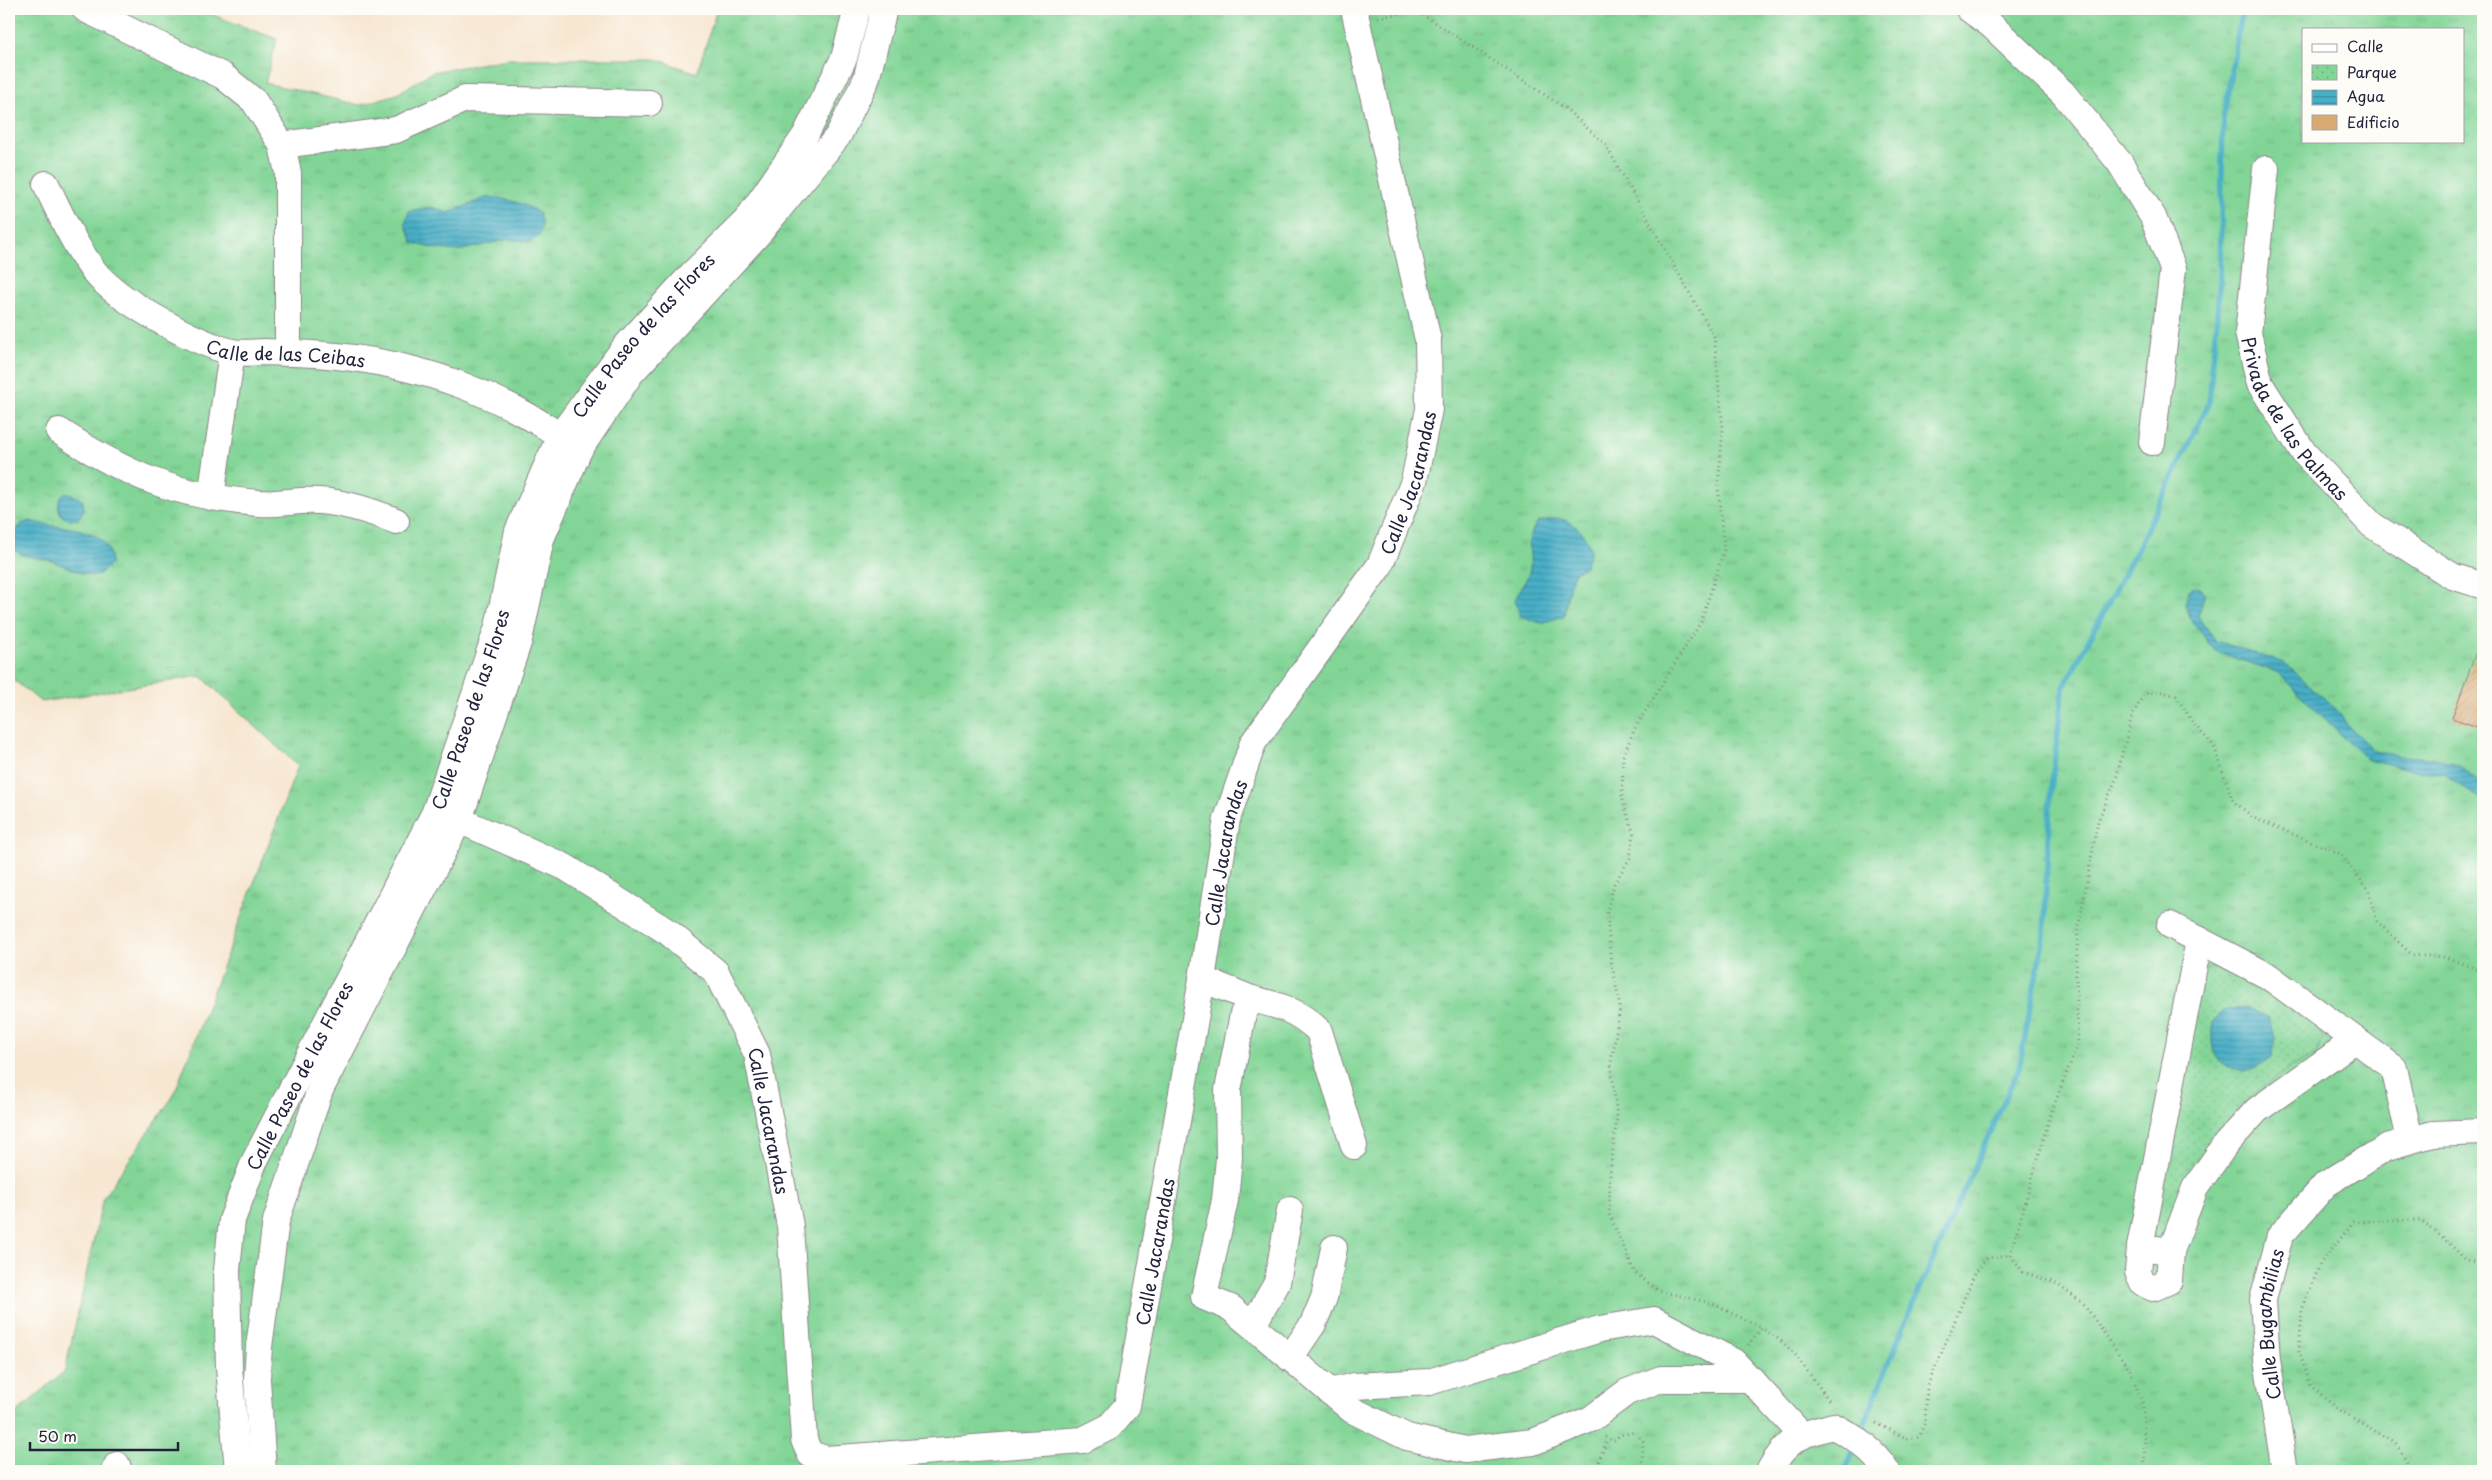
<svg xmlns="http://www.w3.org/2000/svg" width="2492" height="1480" font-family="'Playpen Sans',sans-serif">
<defs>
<pattern id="grass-tufts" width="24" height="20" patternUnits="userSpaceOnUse" patternTransform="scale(1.25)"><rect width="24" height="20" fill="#82d597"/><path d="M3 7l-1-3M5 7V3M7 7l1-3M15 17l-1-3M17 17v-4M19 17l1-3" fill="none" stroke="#70b783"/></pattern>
<pattern id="park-dots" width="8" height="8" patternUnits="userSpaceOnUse" patternTransform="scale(1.25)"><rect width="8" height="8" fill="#82d597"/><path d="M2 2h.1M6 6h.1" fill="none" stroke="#70b783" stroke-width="1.8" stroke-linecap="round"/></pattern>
<pattern id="water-rules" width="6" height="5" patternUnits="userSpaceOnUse" patternTransform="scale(1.25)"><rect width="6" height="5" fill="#47afc6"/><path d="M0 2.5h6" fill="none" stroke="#3b8ea2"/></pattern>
<pattern id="building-hatch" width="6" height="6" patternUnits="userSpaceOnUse" patternTransform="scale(1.25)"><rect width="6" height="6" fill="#d9a972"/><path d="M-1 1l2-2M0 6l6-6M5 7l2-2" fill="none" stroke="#b0895f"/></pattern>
</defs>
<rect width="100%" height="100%" fill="#fdfcf7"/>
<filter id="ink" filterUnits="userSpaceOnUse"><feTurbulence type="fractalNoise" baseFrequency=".02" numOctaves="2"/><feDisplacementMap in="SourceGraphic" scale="10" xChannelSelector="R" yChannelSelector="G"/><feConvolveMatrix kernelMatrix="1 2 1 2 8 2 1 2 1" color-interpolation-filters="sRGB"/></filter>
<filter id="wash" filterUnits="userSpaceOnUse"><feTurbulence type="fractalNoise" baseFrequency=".0096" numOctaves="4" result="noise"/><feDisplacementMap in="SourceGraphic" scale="20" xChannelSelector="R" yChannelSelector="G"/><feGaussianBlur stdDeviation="1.12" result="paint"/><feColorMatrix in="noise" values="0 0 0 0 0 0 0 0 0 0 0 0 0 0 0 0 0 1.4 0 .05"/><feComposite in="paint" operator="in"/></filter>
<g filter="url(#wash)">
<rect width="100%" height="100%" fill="#f7e6d0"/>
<path fill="url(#grass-tufts)" stroke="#527c69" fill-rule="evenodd" d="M 9,9 L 197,9 L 277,39 L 265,83 L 360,105 L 397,94 L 432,72 L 508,59 L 656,59 L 697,73 L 717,9 L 2483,9 L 2483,1471 L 9,1471 L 9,1419 L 65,1371 L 103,1198 L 174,1095 L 298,766 L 201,676 L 41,702 L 9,676 ZM 2303,29 L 2463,29 L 2463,141 L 2303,141 Z"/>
<path fill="url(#park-dots)" stroke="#527c69" d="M 2221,964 L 2237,970 L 2316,1024 L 2323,1039 L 2317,1053 L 2290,1068 L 2256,1092 L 2224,1126 L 2197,1163 L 2164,1236 L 2156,1241 L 2152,1231 L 2201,978 L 2209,968 Z"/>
<g fill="url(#water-rules)" stroke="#346880">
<path d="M 488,197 C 508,199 522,202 539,213 L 542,225 L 539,236 L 530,242 L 509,239 L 458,251 L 437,249 L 413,243 L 405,224 L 409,211 L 432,207 L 448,213 Z"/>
<path d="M 64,493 L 72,494 L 83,501 L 84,510 L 78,519 L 71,520 L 62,516 C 57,507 57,502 64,493 Z"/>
<path d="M 1558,518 C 1577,523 1584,533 1591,550 L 1585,566 L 1575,572 L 1570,583 L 1564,616 L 1541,623 L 1520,616 L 1515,600 C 1519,591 1529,577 1530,568 C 1532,548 1524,540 1538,522 Z"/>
<path d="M 30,521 C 59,531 110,521 111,564 L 97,576 L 84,574 L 52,561 L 22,555 L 14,549 L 12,538 L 21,524 Z"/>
<path d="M 2196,586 L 2205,593 L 2198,616 L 2216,641 L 2285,663 L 2340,713 L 2347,725 L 2374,751 L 2400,756 L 2434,758 L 2459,766 L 2483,786 L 2483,800 L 2444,774 L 2404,768 L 2365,758 L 2277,672 L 2215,651 L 2190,618 L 2186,604 L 2188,590 Z"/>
<path d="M 2245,1007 L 2267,1017 L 2276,1038 L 2272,1057 C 2266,1061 2259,1067 2252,1069 C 2230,1076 2212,1061 2212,1040 C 2212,1034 2211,1025 2214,1020 C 2220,1010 2235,1008 2245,1007 Z"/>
</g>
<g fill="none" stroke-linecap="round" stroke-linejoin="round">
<g stroke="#47afc6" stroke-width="5.5">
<path d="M 1860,1435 L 1908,1315 L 2019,1068 L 2044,935 L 2050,798 L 2063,689 L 2137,549 L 2209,403 L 2220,280 L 2223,119 L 2242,9"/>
<path d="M 1845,1471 L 1855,1448"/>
</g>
</g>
<g id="blocks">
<path fill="url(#building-hatch)" d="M 2483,633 L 2483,729 L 2452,718 Z"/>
</g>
</g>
<g filter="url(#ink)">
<use href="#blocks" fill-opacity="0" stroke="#8c8486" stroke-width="1"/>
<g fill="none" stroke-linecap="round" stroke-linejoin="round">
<g stroke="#8c8486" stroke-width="28">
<g id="minor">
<path d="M 85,9 L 223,76 L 254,101 L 282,145 L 288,173 L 288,353"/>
<path d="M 1969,9 L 1991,25 L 2063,93 L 2120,163 L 2153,217 L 2173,269 L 2152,442"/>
<path d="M 282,145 L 396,130 L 465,99 L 649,103"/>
<path id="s1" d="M 2266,169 L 2248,333 L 2260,384 L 2304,453 L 2372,525 L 2452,576 L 2483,586"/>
<path id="s2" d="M 46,184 C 60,214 74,244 93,270 C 116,300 195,343 232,352 C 242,354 255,352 266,352 C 289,353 314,353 337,356 C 422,365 506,395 574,446"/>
<path d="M 59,431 C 128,476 176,496 258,503 C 278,505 299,499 319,501 C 347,503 371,511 396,521"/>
<path d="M 211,497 L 232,352"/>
<path id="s3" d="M 435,812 L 459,820 L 565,867 L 668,932 L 716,972 L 757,1054 L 790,1226 L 804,1440 L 810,1454 L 826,1459 L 1083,1440 L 1109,1427 L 1127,1406 L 1202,979 L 1227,819 L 1253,743 L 1380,565 L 1414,481 L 1429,409 L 1428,340 L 1354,9"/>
<path d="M 2170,925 L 2268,976 L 2394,1068 L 2410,1140"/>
<path d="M 1202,979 L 1252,999 L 1243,1014 L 1228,1090 L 1229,1158 L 1225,1200 L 1204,1297 L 1231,1308 L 1352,1410 L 1407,1437 L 1465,1450 L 1533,1442 L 1591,1419 L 1627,1392 L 1661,1379 L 1751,1379"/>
<path d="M 1252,999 C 1281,1006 1297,1010 1319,1031 L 1354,1146"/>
<path d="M 2140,1247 L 2171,1251 L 2169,1281 L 2153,1288 L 2143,1283 L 2138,1272 L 2140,1247 L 2199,940"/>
<path d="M 2171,1251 L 2195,1188 L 2226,1144 L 2257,1110 L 2355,1040"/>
<path d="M 1253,1325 L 1277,1283 L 1290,1210"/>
<path d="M 1290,1358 L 1313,1324 L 1324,1298 L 1334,1248"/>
<path d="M 1330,1392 L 1355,1386 L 1429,1382 L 1600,1329 L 1654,1320 L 1734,1362 L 1801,1434"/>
<path d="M 114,1471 L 117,1465 L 119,1471"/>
<path id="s4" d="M 238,1471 L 229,1367 L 227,1270 L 232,1220 L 254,1162 L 435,812 L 498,627 L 518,531 L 560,436 L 625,347 L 692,274 L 746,221 L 805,136 L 844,58 L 857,9"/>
<path d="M 263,1471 L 257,1379 L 259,1347 L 276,1221 L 320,1090 L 459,820 L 519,640 L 541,539 L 579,450 L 631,373 L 759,233 L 838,136 L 866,80 L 884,9"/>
<path d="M 1769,1471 C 1787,1439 1799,1435 1833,1426 C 1856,1438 1873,1449 1887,1471"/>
<path id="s5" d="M 2285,1471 L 2267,1360 L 2263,1300 L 2280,1236 L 2326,1184 L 2387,1147 L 2433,1134 L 2483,1132"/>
</g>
</g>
<g stroke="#8c8486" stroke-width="3" stroke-dasharray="1 4" stroke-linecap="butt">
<path d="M 1378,17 L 1414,12 L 1425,16 L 1565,108 L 1605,144 L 1714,336 L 1723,429 L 1718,486 L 1724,550 L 1701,622 L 1636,726 L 1623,756 L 1622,799 L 1634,834 L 1630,858 L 1614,884 L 1607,912 L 1610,954 L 1620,1008 L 1611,1063 L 1617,1117 L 1610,1173 L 1609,1214 L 1635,1273 L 1659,1291 L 1711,1303 L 1762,1328"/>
<path d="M 2010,1255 L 2051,1113 L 2078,1044 L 2076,975 L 2078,930 L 2098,821 L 2116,779 L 2132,716 L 2144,694 L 2159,691 L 2176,696 L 2194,724 L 2214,746 L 2233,801 L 2254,818 L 2341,854 L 2368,889 L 2377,921 L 2412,955 L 2445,957 L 2479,970 L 2483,975"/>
<path d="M 1748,1345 L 1762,1328 L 1780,1340 L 1794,1353 L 1831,1403"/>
<path d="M 1876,1423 L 1908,1439 L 1919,1437 L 1925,1422 L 1927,1387 L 1975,1273 L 1987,1258 L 2010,1255 L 2023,1272 L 2055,1283 L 2083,1303 L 2130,1370 L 2143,1405 L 2145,1471"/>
<path d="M 1605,1437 L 1613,1441 L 1620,1435 L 1635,1432 L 1643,1441 L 1642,1471"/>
<path d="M 1595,1471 L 1607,1440"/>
<path d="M 2409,1471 L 2409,1464 L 2395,1443 L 2338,1409 L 2311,1386 L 2299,1352 L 2302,1310 L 2320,1264 L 2354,1222 L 2420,1220 L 2435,1230 L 2466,1260 L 2483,1263"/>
</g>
<use href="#minor" stroke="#fff" stroke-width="26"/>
</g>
</g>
<g text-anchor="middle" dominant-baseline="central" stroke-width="4" stroke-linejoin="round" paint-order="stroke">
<g font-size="18" fill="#22223b" stroke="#fdfcf7">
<text stroke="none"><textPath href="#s4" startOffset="1236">Calle Paseo de las Flores</textPath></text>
<text stroke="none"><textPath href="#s2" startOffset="315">Calle de las Ceibas</textPath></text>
<text stroke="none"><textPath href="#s1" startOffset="264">Privada de las Palmas</textPath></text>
<text stroke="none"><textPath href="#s3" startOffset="2135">Calle Jacarandas</textPath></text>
<text stroke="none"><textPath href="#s4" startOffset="816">Calle Paseo de las Flores</textPath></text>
<text stroke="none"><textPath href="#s3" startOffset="1715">Calle Jacarandas</textPath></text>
<text stroke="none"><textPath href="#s4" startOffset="411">Calle Paseo de las Flores</textPath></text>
<text stroke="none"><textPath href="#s3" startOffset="485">Calle Jacarandas</textPath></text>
<text stroke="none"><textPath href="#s3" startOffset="1310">Calle Jacarandas</textPath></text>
<text stroke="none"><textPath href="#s5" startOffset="149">Calle Bugambilias</textPath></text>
</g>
</g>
<rect width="2492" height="1480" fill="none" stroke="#fdfcf7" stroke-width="30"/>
<rect x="2302" y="28" width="162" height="115" fill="#fdfcf7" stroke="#a5a5ac"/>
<rect x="2312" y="44" width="25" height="8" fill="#ffffff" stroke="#a5a5ac"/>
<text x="2347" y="52" font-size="15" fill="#22223b">Calle</text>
<rect x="2312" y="65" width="25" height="15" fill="url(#park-dots)" stroke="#a5a5ac"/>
<text x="2347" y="78" font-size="15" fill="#22223b">Parque</text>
<rect x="2312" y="90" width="25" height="15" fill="url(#water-rules)" stroke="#a5a5ac"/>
<text x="2347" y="102" font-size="15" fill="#22223b">Agua</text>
<rect x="2312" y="115" width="25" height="15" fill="#d9a972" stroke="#a5a5ac"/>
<text x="2347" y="128" font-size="15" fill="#22223b">Edificio</text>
<path d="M30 1442v8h148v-8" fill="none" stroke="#22223b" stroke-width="2.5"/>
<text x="38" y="1442" font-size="15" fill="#22223b" stroke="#fdfcf7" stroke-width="4" paint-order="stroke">50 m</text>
</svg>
